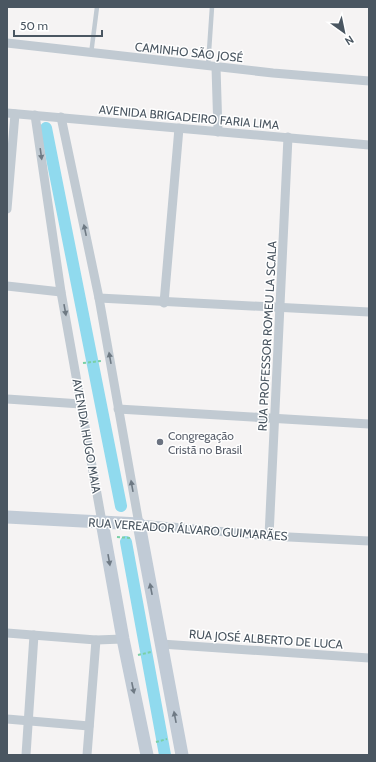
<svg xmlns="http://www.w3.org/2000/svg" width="376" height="762" font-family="Cabin,sans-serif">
<rect width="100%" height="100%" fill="#f5f3f3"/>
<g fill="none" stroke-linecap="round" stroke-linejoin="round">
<g stroke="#90daee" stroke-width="12">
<path d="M 46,128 L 121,506"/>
<path d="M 126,542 L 165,755"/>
</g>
<g stroke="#7ad0a6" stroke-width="2" stroke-dasharray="3 2" stroke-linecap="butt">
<path d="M 83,363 L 101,361"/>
<path d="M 117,537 L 130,538"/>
<path d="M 138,655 L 151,652"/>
<path d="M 156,742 L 167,739"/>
</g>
<g stroke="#c1cad2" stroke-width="4.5">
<path d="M 91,54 L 97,7"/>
<path d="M 208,66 L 212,7"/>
</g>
<g stroke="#c1cad2" stroke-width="9">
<path d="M 7,43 L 273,73 L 369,81"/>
<path d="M 216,67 L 218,132"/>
<path d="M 7,113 L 369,145"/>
<path d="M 35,115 L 61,292 L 102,522"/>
<path d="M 61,117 L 99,298 L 139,524 L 269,536 L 369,541"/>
<path d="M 7,209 L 15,114"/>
<path d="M 7,286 L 61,292"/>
<path d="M 99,298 L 369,312"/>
<path d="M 164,303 L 179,128"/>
<path d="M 7,399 L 81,404"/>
<path d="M 118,409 L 369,424"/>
<path d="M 269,536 L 288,137"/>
<path d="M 7,633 L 96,640 L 123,639"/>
<path d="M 161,644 L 369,658"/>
<path d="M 7,719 L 89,726"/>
<path d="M 26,755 L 34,635"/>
<path d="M 87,755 L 96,640"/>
</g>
<g stroke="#c1cbd6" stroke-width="13">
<path d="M 7,517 L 139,524 L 182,755"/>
<path d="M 102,522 L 123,639 L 147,755"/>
</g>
</g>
<defs><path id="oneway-solid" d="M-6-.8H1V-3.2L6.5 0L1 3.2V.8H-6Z"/></defs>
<g fill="#6e7983">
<use href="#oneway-solid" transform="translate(41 154) rotate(82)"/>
<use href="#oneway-solid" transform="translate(85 230) rotate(-102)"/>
<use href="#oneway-solid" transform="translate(65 310) rotate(80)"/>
<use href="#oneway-solid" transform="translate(110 358) rotate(-100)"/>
<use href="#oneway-solid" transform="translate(132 486) rotate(-100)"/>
</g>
<g fill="#6e7984">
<use href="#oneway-solid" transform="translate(109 560) rotate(80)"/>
<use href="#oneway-solid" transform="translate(151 589) rotate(-101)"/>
<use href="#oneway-solid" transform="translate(133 688) rotate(78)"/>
<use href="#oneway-solid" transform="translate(175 717) rotate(-101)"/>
</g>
<circle fill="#6b7280" stroke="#fff" stroke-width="1.5" cx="160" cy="442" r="4"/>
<g text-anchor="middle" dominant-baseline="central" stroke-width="3" stroke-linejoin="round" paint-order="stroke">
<g font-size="12" fill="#4a5661" stroke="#fff">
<text transform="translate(189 52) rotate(6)">CAMINHO SÃO JOSÉ</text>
<text transform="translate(189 117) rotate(5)">AVENIDA BRIGADEIRO FARIA LIMA</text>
<text transform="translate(267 336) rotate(-87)">RUA PROFESSOR ROMEU LA SCALA</text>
<text transform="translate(87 436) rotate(80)">AVENIDA HUGO MAIA</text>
<text transform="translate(188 529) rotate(4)">RUA VEREADOR ÁLVARO GUIMARÃES</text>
<text transform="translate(266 639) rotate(4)">RUA JOSÉ ALBERTO DE LUCA</text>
</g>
<g font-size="12" fill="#5b616d" stroke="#fff" text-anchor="start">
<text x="168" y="435">Congregação<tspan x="168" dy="14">Cristã no Brasil</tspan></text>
</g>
</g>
<rect width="376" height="762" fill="none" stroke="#4a5661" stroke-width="16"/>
<g transform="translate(344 32) rotate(147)" stroke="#ffffff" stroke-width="3" paint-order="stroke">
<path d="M0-3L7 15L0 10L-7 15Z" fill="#4a5661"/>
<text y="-6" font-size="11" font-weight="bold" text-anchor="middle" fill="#4a5661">N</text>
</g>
<path d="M14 30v6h88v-6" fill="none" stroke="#4a5661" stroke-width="2"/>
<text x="20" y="30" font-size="12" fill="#4a5661" stroke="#ffffff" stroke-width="3" paint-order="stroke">50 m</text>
</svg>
